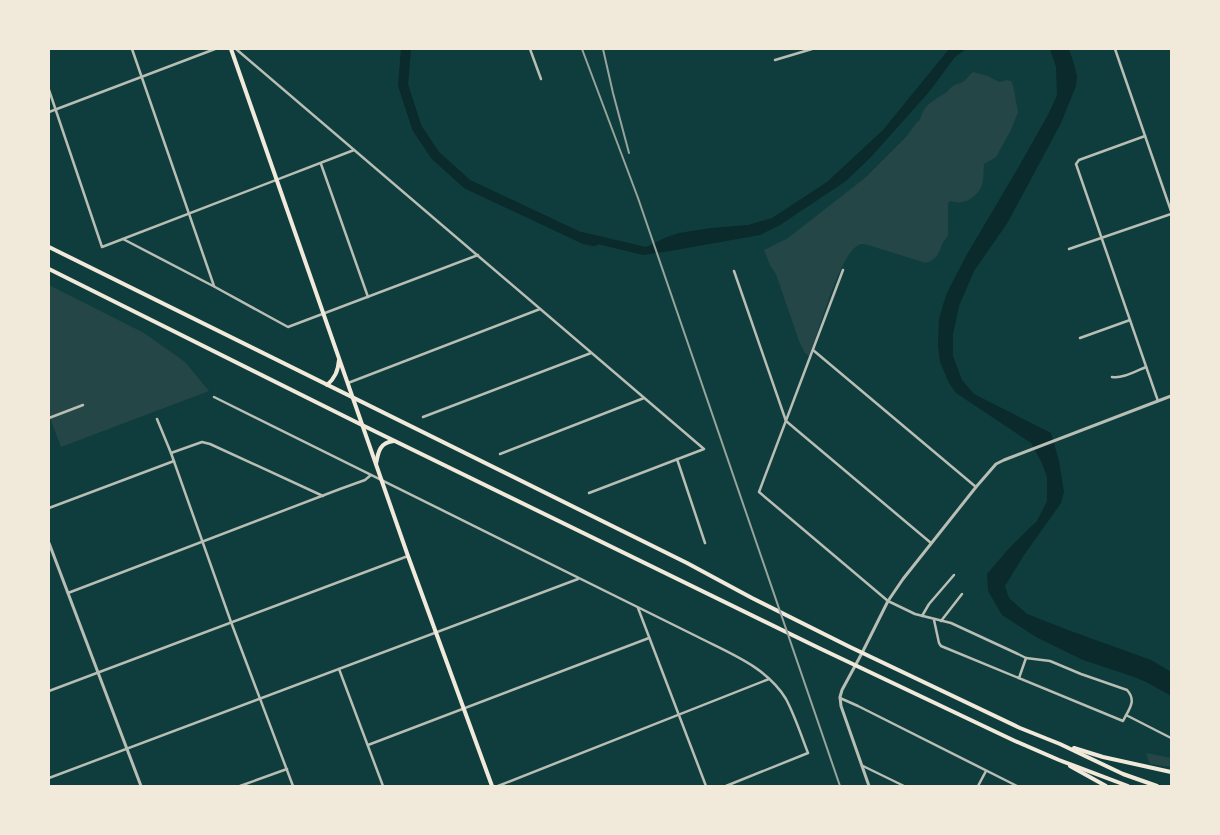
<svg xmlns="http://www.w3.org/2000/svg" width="1220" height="835" font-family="Arial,sans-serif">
<rect width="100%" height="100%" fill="#0f3d3e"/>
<g fill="#244646">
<path d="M 973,72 L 988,76 L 999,82 L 1007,80 L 1011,81 L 1013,85 L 1018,112 L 1016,117 L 1011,130 L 996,157 L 984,164 C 983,177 985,188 973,197 C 970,199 966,202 962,202 C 958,203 954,202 950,201 L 948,203 L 948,236 C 937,246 944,256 926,263 L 868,245 C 864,244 861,243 857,246 C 838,258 819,332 809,356 L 805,353 L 799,341 L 776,274 L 770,265 L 764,250 L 788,238 L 865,178 L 906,137 L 917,122 L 920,120 C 923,106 933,100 944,94 C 947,92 950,88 953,86 C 957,83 961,84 964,81 C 968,78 969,75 973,72 Z"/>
<path d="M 49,285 L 144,333 L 185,362 L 209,391 L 61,447 L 49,415 Z"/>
<path d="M 1146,753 L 1171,758 L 1171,767 L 1150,764 Z"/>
</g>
<g fill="#0a2a2b">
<path d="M 949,49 L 966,49 L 955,57 L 929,92 L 870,158 L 846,181 L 780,225 L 760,235 L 670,251 L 643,255 L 581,240 L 582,232 L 646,247 L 667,237 L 679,233 L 711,228 L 748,225 L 772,218 L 827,182 L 883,130 Z"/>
<path d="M 1050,49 L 1069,49 L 1074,64 L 1077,76 L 1076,86 L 1061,123 L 1008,222 L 974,271 L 959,306 L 953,334 L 953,356 L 962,380 L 974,394 L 1051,433 L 1059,461 L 1064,492 L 1061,503 L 1024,555 L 1005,586 L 1009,598 L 1027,614 L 1068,630 L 1151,660 L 1171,672 L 1171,696 L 1148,683 L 1137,678 L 1083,660 L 1036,637 L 1002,615 L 988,591 L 987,574 L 1011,546 L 1037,521 L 1047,501 L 1047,477 L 1041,461 L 1031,443 L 956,393 L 949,383 L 940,362 L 938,345 L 939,319 L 946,295 L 966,256 L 1018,168 L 1049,113 L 1057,95 L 1056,67 Z"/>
</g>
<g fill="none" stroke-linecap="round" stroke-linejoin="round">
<path stroke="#0a2a2b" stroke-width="10" d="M 406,49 L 403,85 L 417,128 L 435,155 L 467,184 L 584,239 L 594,241"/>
<g stroke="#b8beb3" stroke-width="2.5">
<path d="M 132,49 L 214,286"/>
<path d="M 236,49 L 704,449 L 589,493"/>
<path d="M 530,49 L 541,79"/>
<path d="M 1115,49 L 1171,211"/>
<path d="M 775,60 L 812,49"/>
<path d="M 49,90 L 102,247 L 354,150"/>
<path d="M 49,112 L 215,49"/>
<path d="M 1145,136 L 1079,160 L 1076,164 L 1158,401"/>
<path d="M 321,164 L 368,297"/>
<path d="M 123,239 L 215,287 L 288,327 L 478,255"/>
<path d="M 1069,249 L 1171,214"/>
<path d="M 843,270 L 759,492 L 888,601 L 915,614 L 951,623 L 1018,654 L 1026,658 L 1050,661 L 1081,674 L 1127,690 C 1137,701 1129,709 1123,721 L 941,646 L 939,643 L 934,620"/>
<path d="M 734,271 L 786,421 L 931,543"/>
<path d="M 1080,338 L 1130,320"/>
<path d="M 813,350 L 976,487"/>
<path d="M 1112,377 C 1122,379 1136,371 1146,367"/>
<path d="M 348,383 L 540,309"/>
<path d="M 214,397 L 698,637 C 729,653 767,667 786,699 C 795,716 801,735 808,753 L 726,786"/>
<path d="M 423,417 L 591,353"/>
<path d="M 49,418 L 83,405"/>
<path d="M 157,419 L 171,453 L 231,622 L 293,786"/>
<path d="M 171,453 L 202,442 L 210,444 L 323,496"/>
<path d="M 500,454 L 644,398"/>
<path d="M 677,459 L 705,543"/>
<path d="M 49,508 L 174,461"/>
<path d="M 68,593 L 340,489 L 365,480 L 371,475"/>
<path d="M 638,608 L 706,786"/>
<path d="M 922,616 L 929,604 L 954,575"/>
<path d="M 941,621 L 962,594"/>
<path d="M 339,669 L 383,786"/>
<path d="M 1019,678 L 1026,658"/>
<path d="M 49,691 L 408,556"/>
<path d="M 840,698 L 858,706 L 1017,786"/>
<path d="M 1126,715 L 1171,738"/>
<path d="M 368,745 L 649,638"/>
<path d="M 863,766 L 904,786"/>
<path d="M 49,778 L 578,579"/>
<path d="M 240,786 L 287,769"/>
<path d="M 498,786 L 769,679"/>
<path d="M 978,786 L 986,771"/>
</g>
<g stroke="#b8beb3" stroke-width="3">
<path d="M 49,543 L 141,786"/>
<path d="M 869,786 L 841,706 L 840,697 L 842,690 L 862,653 L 888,601 L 903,579 L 976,487 L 996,464 L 1004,460 L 1171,396"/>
</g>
<path stroke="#f1e9da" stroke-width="4" d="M 231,49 L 408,556 L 492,786"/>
<g stroke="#f1e9da" stroke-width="4">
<path d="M 49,247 L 687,563 L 752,598 L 850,647 L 1020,728 L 1060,744 L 1123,774 L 1157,786"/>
<path d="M 49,269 L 362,425 L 819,648 L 1015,741 L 1059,760 L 1128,786"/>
<path d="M 327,385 C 335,378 338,371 339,360"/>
<path d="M 376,464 C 378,452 380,442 394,441"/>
<path d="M 1074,748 L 1103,757 L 1171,772"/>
<path d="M 1070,766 L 1106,786"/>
</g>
<g stroke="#97a49c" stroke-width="2">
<path d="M 582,49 L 638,198 L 840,786"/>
<path d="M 603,49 L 613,93 L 629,153"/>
</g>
</g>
<rect width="1220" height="835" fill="none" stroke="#f1e9da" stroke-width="100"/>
</svg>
